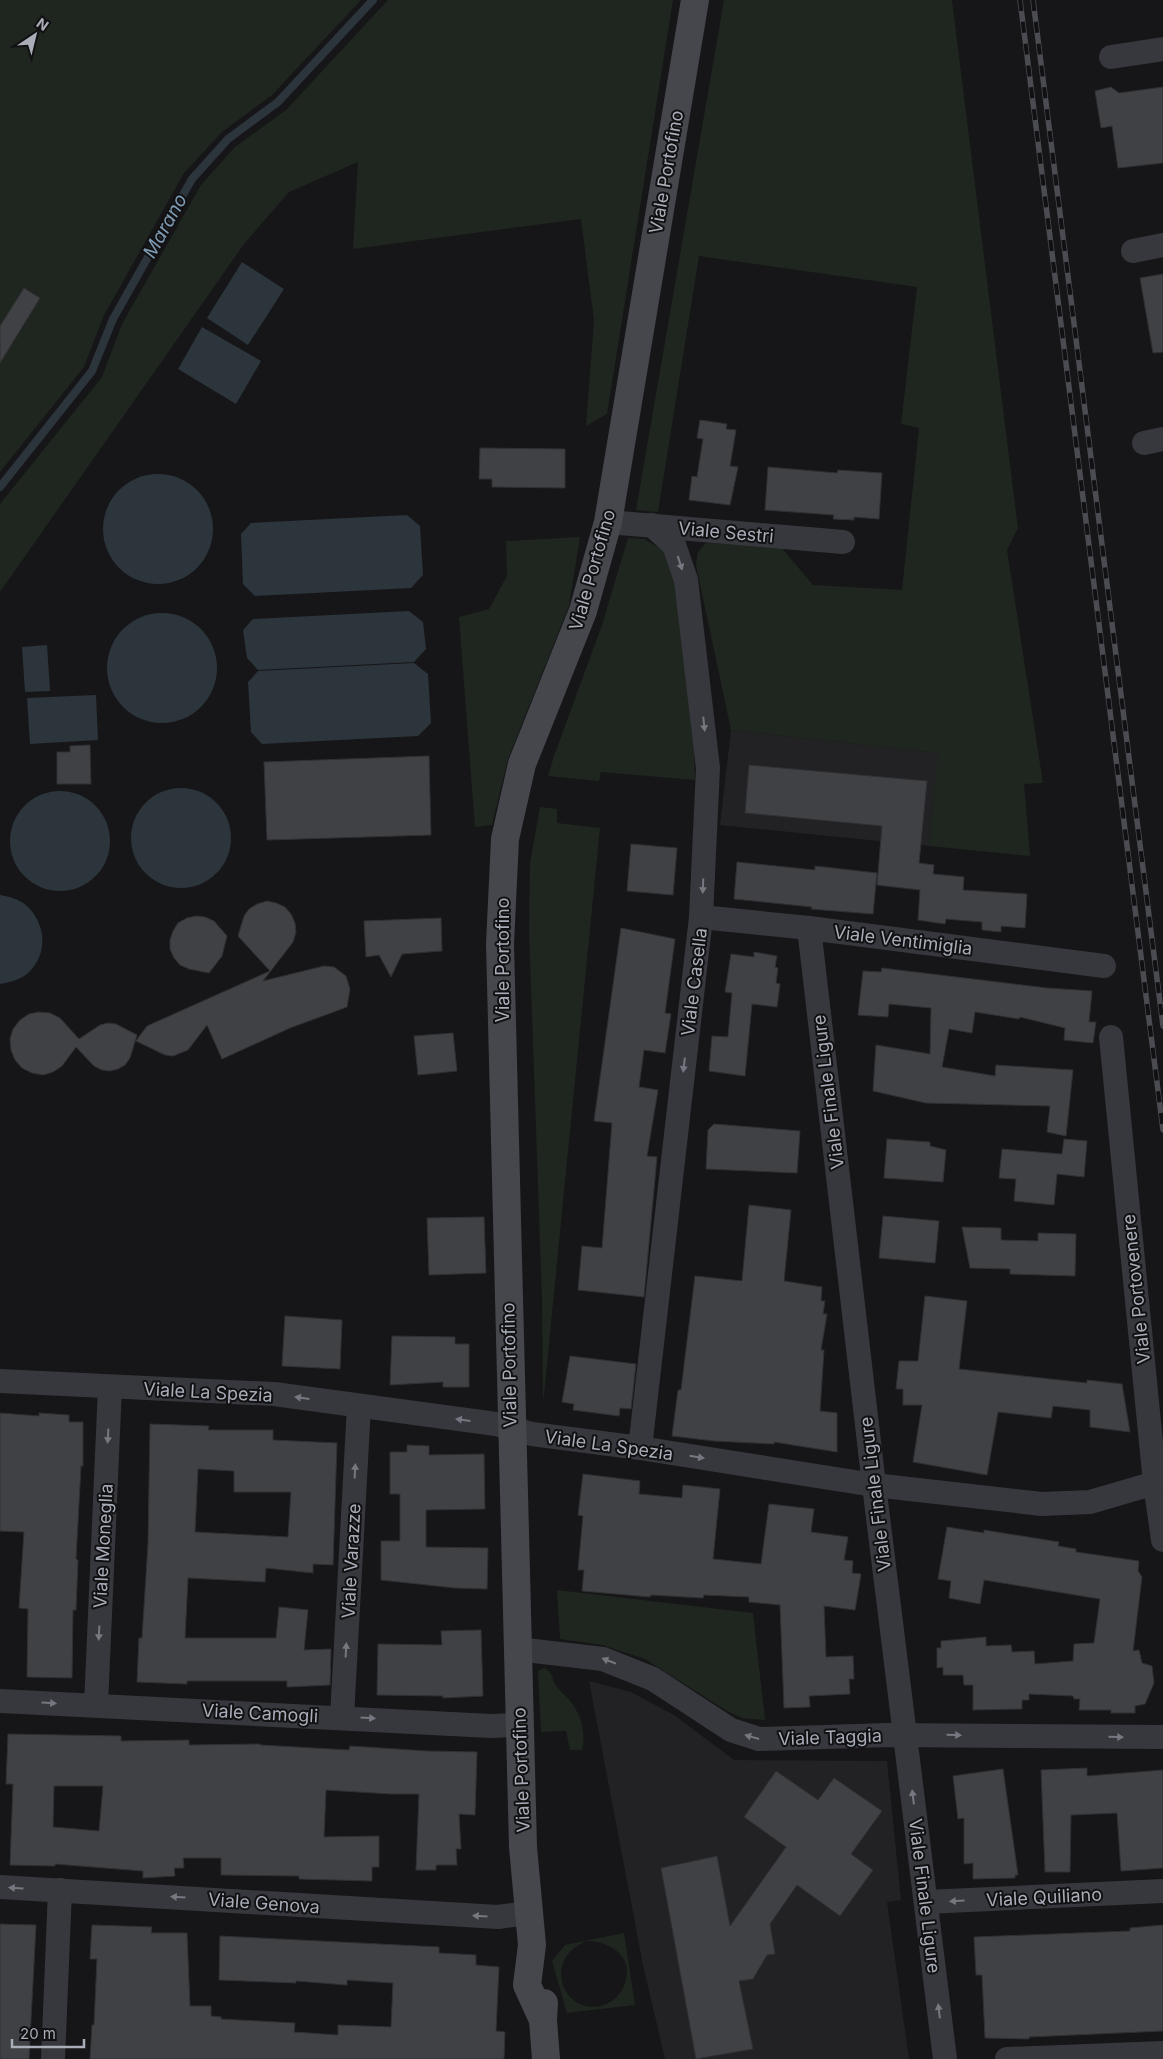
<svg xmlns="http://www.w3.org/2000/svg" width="1163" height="2059" font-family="Inter,sans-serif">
<rect width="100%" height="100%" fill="#161618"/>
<g fill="#222225">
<path d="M 731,730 L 939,753 L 929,846 L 720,825 Z"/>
<path d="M 589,1681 L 631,1692 L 674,1715 L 734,1760 L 887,1761 L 901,1900 L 887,1902 L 909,2059 L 665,2059 L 643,1965 Z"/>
</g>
<g fill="#1e261f" fill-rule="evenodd">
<path d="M 0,0 L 361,0 L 272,95 L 222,132 L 184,173 L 104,315 L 84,367 L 0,472 Z"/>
<path d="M 388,0 L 673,0 L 607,414 L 586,426 L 594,320 L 581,219 L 353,249 L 358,162 L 289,192 L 244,244 L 0,592 L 0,504 L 102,377 L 122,324 L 201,185 L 235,147 L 286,110 Z"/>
<path d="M 724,0 L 952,0 L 1018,528 L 1007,550 L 1043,783 L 1024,784 L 1030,856 L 929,846 L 938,753 L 731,730 L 696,565 L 698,552 L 706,543 L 781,547 L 813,585 L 902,590 L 919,428 L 901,424 L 917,287 L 699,256 L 658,512 L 636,510 Z"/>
<path d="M 580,537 L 569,606 L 508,759 L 492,825 L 475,827 L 459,617 L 489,609 L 507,576 L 506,541 Z"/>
<path d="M 628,538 L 644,539 L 665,551 L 675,582 L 693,727 L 695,780 L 601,772 L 599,781 L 548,776 L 554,756 L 602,625 Z"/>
<path d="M 540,807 L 557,809 L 557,823 L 600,828 L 543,1404 L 542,1299 L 529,930 L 530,863 Z"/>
<path d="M 557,1590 L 753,1613 L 765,1720 L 742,1718 L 727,1711 L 645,1659 L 602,1645 L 560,1639 Z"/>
<path d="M 545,1668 C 554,1675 551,1676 555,1684 C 559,1691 566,1696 571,1702 C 582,1716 586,1734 582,1750 L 570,1750 L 566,1731 L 541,1732 L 538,1671 Z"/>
<path d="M 624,1933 L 635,2005 L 567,2013 L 552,1961 L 565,1945 ZM 587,1941 C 613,1941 637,1960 623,1988 C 619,1996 612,2002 604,2005 C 564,2018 540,1959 587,1941 Z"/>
</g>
<g fill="#2c353c">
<path d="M 242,262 L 284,289 L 248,345 L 207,318 Z"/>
<path d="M 202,327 L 261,361 L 236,404 L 178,369 Z"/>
<circle cx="158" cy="529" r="55"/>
<path d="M 407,515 L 420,526 L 423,575 L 411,588 L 255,596 L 243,584 L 241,534 L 251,523 Z"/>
<path d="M 409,611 L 423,622 L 426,649 L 414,662 L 258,670 L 247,658 L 243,630 L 253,619 Z"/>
<circle cx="162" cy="668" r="55"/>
<path d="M 47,645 L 50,691 L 25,692 L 22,647 Z"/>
<path d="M 414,663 L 428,674 L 431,723 L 418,736 L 262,744 L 251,732 L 248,682 L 258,671 Z"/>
<path d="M 96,695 L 98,740 L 30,744 L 27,698 Z"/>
<circle cx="181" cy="838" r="50"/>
<circle cx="60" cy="841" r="50"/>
<path d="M 0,895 C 10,897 20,899 28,907 C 46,925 48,954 29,972 C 21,980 10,982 0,984 Z"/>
</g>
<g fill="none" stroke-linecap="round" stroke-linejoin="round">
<path stroke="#2c353c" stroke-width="8" d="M 0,487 L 92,371 L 113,319 L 192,179 L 228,139 L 278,102 L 373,0"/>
</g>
<g fill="#404145" stroke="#303034" fill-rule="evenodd">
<path d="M 1111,87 L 1119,93 L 1163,87 L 1163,163 L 1118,168 L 1112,126 L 1101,128 L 1095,91 Z"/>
<path d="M 1163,274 L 1163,352 L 1153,353 L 1140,278 Z"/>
<path d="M 24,288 L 40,298 L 0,363 L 0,326 Z"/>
<path d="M 700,420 L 727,424 L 726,429 L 736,430 L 730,466 L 738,467 L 730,505 L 689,500 L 692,476 L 697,477 L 703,439 L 697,438 Z"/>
<path d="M 480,448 L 565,449 L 565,488 L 492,487 L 492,479 L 479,479 Z"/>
<path d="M 768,467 L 837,473 L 838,470 L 882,473 L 879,519 L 854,517 L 854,520 L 833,519 L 834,515 L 765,510 Z"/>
<path d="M 90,745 L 91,784 L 57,784 L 57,752 L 70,752 L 70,746 Z"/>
<path d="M 429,756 L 431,835 L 267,840 L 264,762 Z"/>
<path d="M 749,765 L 927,781 L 919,863 L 934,865 L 933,874 L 964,877 L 963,890 L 1027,894 L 1025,928 L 1001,926 L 1001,932 L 982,930 L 982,922 L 946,919 L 945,924 L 918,920 L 920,890 L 877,885 L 882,826 L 745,813 Z"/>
<path d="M 631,844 L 677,848 L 673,895 L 627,891 Z"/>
<path d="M 737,862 L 815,870 L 815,866 L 877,873 L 873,914 L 811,909 L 812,907 L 734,899 Z"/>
<path d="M 267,901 L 276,903 L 285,907 L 291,914 L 295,923 L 296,932 L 293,942 L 263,981 L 324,966 L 334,967 L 346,976 L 350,989 L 347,1007 L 290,1028 L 222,1059 L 207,1025 L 188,1050 L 173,1056 L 165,1055 L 136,1041 L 147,1026 L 270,971 L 238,936 L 244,916 L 249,909 L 257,904 Z"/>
<path d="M 196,916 L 205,917 L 214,921 L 227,936 L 222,956 L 209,973 L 189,969 L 180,965 L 174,958 L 170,949 L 170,940 L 173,931 L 178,923 L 187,918 Z"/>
<path d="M 441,918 L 442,951 L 402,954 L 391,977 L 379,955 L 366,957 L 364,921 Z"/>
<path d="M 621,928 L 675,939 L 665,1013 L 671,1014 L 665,1053 L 644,1050 L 639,1087 L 658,1090 L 647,1156 L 657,1157 L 644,1297 L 578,1290 L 582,1246 L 602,1248 L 612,1123 L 594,1121 Z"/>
<path d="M 754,952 L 777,956 L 775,967 L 778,968 L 776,983 L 780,984 L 777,1007 L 752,1004 L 745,1076 L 709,1071 L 712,1036 L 728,1037 L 732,993 L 725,992 L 731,954 L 754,957 Z"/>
<path d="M 882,968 L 1047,988 L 1092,991 L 1089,1022 L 1096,1022 L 1093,1043 L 1064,1040 L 1065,1028 L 1020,1017 L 1019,1019 L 975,1012 L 972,1033 L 949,1029 L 942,1067 L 995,1076 L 996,1065 L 1073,1070 L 1066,1136 L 1047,1132 L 1050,1106 L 926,1103 L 873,1091 L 876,1045 L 930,1054 L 931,1008 L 889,1004 L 888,1017 L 858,1015 L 863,971 L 881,972 Z"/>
<path d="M 39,1012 L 50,1013 L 60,1018 L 79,1039 L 100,1025 L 108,1023 L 116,1024 L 137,1035 L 130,1058 L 125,1065 L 118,1069 L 110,1071 L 102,1070 L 94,1066 L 76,1047 L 62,1066 L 53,1072 L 43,1075 L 32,1073 L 22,1068 L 15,1060 L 11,1050 L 10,1039 L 13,1029 L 20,1020 L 29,1014 Z"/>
<path d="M 453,1033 L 457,1071 L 418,1075 L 414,1036 Z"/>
<path d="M 714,1124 L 800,1131 L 797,1173 L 706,1169 L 708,1130 Z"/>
<path d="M 887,1139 L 930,1142 L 930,1146 L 946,1150 L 943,1182 L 884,1178 Z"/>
<path d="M 1064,1139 L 1087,1141 L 1084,1177 L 1057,1174 L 1054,1205 L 1014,1201 L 1016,1179 L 999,1178 L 1002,1149 L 1062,1154 Z"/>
<path d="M 749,1205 L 791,1210 L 784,1281 L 822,1287 L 821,1301 L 825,1301 L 823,1314 L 827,1314 L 821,1350 L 824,1350 L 820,1411 L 837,1413 L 837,1452 L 774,1442 L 774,1444 L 714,1441 L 672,1436 L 678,1390 L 681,1390 L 695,1276 L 742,1281 Z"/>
<path d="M 883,1216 L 939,1221 L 935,1263 L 879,1258 Z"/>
<path d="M 484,1217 L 486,1273 L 429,1275 L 427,1218 Z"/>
<path d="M 962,1227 L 1001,1228 L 1001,1240 L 1038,1241 L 1038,1233 L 1076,1234 L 1075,1276 L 1010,1274 L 1010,1269 L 970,1268 Z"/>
<path d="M 925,1296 L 967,1301 L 959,1369 L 1087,1383 L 1087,1380 L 1122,1384 L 1130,1432 L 1090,1427 L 1090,1410 L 1053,1406 L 1051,1418 L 998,1412 L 987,1475 L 913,1462 L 922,1405 L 903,1405 L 903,1389 L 896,1389 L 899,1361 L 918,1361 Z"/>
<path d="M 285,1316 L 342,1320 L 340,1369 L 282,1366 Z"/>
<path d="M 392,1336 L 455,1337 L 455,1344 L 469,1344 L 469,1387 L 443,1387 L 443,1382 L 390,1385 Z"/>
<path d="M 570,1356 L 636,1364 L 631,1409 L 620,1408 L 619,1416 L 573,1410 L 574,1404 L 562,1402 Z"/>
<path d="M 0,1413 L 39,1416 L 39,1413 L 69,1415 L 69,1422 L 83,1422 L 83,1466 L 81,1466 L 76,1559 L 78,1560 L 76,1610 L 73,1610 L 72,1678 L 27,1677 L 28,1609 L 19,1608 L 24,1532 L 0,1531 Z"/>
<path d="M 150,1424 L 209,1426 L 208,1430 L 273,1430 L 273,1440 L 337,1443 L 333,1565 L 313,1564 L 313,1573 L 266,1568 L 265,1582 L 188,1578 L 185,1638 L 276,1638 L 279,1607 L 308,1610 L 304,1650 L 331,1649 L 330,1685 L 287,1687 L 287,1681 L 187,1681 L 187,1684 L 137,1682 L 139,1638 L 142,1638 L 148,1544 ZM 198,1469 L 234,1471 L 234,1492 L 291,1492 L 288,1537 L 195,1532 Z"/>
<path d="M 407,1445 L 429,1446 L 429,1455 L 484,1454 L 485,1509 L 426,1510 L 426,1547 L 488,1548 L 487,1589 L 455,1588 L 381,1580 L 381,1541 L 400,1541 L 400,1494 L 390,1494 L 390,1452 L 407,1452 Z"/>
<path d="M 583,1474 L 640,1481 L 639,1494 L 682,1498 L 683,1485 L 720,1489 L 713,1559 L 761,1564 L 769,1504 L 814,1509 L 811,1532 L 848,1537 L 844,1560 L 853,1561 L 852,1573 L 861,1574 L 855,1610 L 824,1606 L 826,1657 L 853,1656 L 854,1679 L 849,1679 L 850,1694 L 809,1696 L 810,1707 L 784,1708 L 780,1605 L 749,1602 L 749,1597 L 704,1595 L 703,1598 L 651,1595 L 650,1597 L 582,1591 L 584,1570 L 578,1570 L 583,1516 L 578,1515 Z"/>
<path d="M 947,1527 L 984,1533 L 984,1530 L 1059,1542 L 1058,1546 L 1076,1549 L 1076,1552 L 1139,1561 L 1138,1571 L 1142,1577 L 1133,1651 L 1139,1650 L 1142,1663 L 1152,1666 L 1154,1683 L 1145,1704 L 1135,1706 L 1135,1713 L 1111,1713 L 1111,1710 L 1079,1710 L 1080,1699 L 1074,1699 L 1073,1696 L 1029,1694 L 1029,1700 L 1022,1700 L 1022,1709 L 973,1710 L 973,1685 L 964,1685 L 963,1675 L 943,1675 L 943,1667 L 937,1668 L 937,1648 L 941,1648 L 941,1641 L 986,1637 L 986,1646 L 1011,1645 L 1012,1652 L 1034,1651 L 1035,1664 L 1073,1661 L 1074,1644 L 1094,1643 L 1100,1599 L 984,1580 L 980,1604 L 949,1598 L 951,1581 L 938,1579 Z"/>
<path d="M 481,1630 L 483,1696 L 443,1698 L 443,1696 L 377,1695 L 378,1644 L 442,1645 L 441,1631 Z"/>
<path d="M 8,1734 L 121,1736 L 121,1741 L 189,1740 L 189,1745 L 260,1744 L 260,1745 L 349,1750 L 350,1746 L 427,1751 L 477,1752 L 475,1815 L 459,1814 L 461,1849 L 456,1849 L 457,1865 L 436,1865 L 436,1870 L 416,1870 L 419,1794 L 391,1794 L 326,1790 L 324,1837 L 379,1836 L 379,1867 L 372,1867 L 372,1881 L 299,1879 L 299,1876 L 221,1875 L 221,1858 L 183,1858 L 184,1868 L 174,1868 L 175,1876 L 143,1878 L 143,1871 L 55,1864 L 55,1866 L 10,1865 L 13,1784 L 6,1784 ZM 54,1786 L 103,1786 L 99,1831 L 53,1827 Z"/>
<path d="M 1087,1768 L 1087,1776 L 1163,1770 L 1163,1868 L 1121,1871 L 1117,1813 L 1071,1815 L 1070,1872 L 1045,1872 L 1041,1770 Z"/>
<path d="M 1003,1769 L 1018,1875 L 1015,1875 L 1015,1878 L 973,1879 L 973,1863 L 964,1864 L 964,1818 L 958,1819 L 953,1776 Z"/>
<path d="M 776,1771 L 818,1800 L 834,1778 L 882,1811 L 851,1854 L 873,1870 L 840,1916 L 797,1885 L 770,1924 L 775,1954 L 767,1955 L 753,1979 L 739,1981 L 753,2049 L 696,2059 L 661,1868 L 717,1856 L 730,1926 L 786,1847 L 744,1817 Z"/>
<path d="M 0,1924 L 36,1925 L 29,2059 L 0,2059 Z"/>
<path d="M 92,1925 L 152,1927 L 151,1933 L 187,1933 L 190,2006 L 211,2006 L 211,2016 L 221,2017 L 221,2019 L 295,2023 L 294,2032 L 338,2035 L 338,2025 L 391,2027 L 393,1983 L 347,1980 L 347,1985 L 296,1981 L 296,1983 L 219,1980 L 220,1936 L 439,1947 L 439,1953 L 476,1955 L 476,1965 L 499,1967 L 496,2031 L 505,2032 L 504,2059 L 90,2059 L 92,2025 L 94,2025 L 97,1959 L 90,1959 Z"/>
<path d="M 1163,1925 L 1163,2031 L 1029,2037 L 1029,2039 L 985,2038 L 982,1975 L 976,1975 L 974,1937 L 1130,1931 L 1130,1928 Z"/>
</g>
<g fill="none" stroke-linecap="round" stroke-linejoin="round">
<g stroke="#37383d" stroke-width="24">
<path d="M 1111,57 L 1163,49"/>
<path d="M 1133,251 L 1163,245"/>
<path d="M 1144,443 L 1163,439"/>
<path d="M 608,522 L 843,542"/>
<path d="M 701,917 L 809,928 L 1104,966"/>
<path d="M 809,928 L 874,1485 L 945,2059"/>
<path d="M 1111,1037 L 1155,1483 L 1163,1540"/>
<path d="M 0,1381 L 274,1394 L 496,1424 L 532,1434 L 640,1448 L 874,1485 L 1042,1504 L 1090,1502 L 1155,1483 L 1163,1482"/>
<path d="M 640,1448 L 701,917 L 708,768 L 686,580 L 674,545 L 652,525"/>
<path d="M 517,1649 L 603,1659 L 653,1679 L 731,1730 L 759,1739 L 887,1735 L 1163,1737"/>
<path d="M 0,1701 L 491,1726 L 520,1725"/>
<path d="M 96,1705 L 110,1387"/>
<path d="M 342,1717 L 359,1406"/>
<path d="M 0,1887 L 498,1917 L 529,1913"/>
<path d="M 926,1902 L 1163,1891"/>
<path d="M 53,2059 L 60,1890"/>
<path d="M 1007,2059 L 1163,2053"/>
</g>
<g stroke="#45474d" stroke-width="28">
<path d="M 544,2003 L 543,2020 L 546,2059"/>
<path d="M 543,2020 L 527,1985 L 532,1945 L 523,1847 L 500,944 L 505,839 L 522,764 L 583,611 L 608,522 L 695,0"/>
</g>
<g stroke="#4a4c52" stroke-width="5.5">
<g id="rail">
<path d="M 1020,0 L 1163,1130"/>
<path d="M 1033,0 L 1163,1026"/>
</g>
</g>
<use href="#rail" stroke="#111113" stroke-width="4" stroke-dasharray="11" stroke-linecap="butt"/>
</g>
<defs><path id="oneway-solid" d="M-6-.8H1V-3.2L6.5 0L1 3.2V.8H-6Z" transform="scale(1.25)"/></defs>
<g fill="#757881">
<use href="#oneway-solid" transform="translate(680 563) rotate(72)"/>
<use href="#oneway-solid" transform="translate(704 724) rotate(84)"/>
<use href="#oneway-solid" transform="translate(703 886) rotate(92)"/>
<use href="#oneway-solid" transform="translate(684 1065) rotate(97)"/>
<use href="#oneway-solid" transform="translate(302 1398) rotate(-172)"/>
<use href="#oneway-solid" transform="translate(463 1420) rotate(-172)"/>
<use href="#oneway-solid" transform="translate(108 1436) rotate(93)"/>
<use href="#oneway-solid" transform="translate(697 1457) rotate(9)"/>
<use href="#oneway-solid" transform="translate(355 1471) rotate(-87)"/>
<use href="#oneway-solid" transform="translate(99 1633) rotate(93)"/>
<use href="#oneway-solid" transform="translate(346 1650) rotate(-87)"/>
<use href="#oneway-solid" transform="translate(609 1661) rotate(-159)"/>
<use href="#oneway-solid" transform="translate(49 1703) rotate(3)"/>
<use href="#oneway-solid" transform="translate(368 1718) rotate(3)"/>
<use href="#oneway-solid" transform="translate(954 1735) rotate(1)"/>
<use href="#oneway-solid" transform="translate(752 1737) rotate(-164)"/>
<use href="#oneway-solid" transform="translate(1116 1737) rotate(1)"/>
<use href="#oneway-solid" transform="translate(913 1797) rotate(-97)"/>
<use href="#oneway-solid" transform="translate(16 1888) rotate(-177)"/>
<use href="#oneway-solid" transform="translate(178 1897) rotate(-176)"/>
<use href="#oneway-solid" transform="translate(957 1901) rotate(177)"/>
<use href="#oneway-solid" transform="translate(480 1916) rotate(-176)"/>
<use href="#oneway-solid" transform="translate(939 2011) rotate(-97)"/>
</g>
<g text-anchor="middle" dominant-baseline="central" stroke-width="4" stroke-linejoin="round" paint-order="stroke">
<g font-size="18" fill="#a8adb8" stroke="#111113">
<text transform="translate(666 172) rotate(-80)">Viale Portofino</text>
<text transform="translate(726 532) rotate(5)">Viale Sestri</text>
<text transform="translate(592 570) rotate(-74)">Viale Portofino</text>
<text transform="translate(903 940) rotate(7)">Viale Ventimiglia</text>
<text transform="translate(502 960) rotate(-90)">Viale Portofino</text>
<text transform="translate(694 982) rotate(-83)">Viale Casella</text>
<text transform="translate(828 1092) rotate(-97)">Viale Finale Ligure</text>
<text transform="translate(1136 1289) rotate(-96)">Viale Portovenere</text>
<text transform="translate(509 1365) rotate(-91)">Viale Portofino</text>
<text transform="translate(208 1392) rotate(3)">Viale La Spezia</text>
<text transform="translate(609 1445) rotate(8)">Viale La Spezia</text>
<text transform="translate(875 1494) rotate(-97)">Viale Finale Ligure</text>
<text transform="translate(103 1546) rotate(-87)">Viale Moneglia</text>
<text transform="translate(351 1561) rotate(-87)">Viale Varazze</text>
<text transform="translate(260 1713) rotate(3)">Viale Camogli</text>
<text transform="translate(830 1737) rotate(-2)">Viale Taggia</text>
<text transform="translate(521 1770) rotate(-92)">Viale Portofino</text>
<text transform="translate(925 1896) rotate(83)">Viale Finale Ligure</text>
<text transform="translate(1044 1897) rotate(-3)">Viale Quiliano</text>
<text transform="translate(264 1903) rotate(4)">Viale Genova</text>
</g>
<g font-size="19" font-style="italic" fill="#7f9bb3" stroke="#111113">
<text transform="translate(165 226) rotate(-61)">Marano</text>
</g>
</g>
<g transform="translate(35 35) rotate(35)" stroke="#111113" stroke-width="4" paint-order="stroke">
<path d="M0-4L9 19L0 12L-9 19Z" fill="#a8adb8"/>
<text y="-8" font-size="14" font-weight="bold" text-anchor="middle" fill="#a8adb8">N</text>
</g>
<path d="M12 2039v8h72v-8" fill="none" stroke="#a8adb8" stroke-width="2.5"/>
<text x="20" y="2039" font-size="15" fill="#a8adb8" stroke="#111113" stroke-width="4" paint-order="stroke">20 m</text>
</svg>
